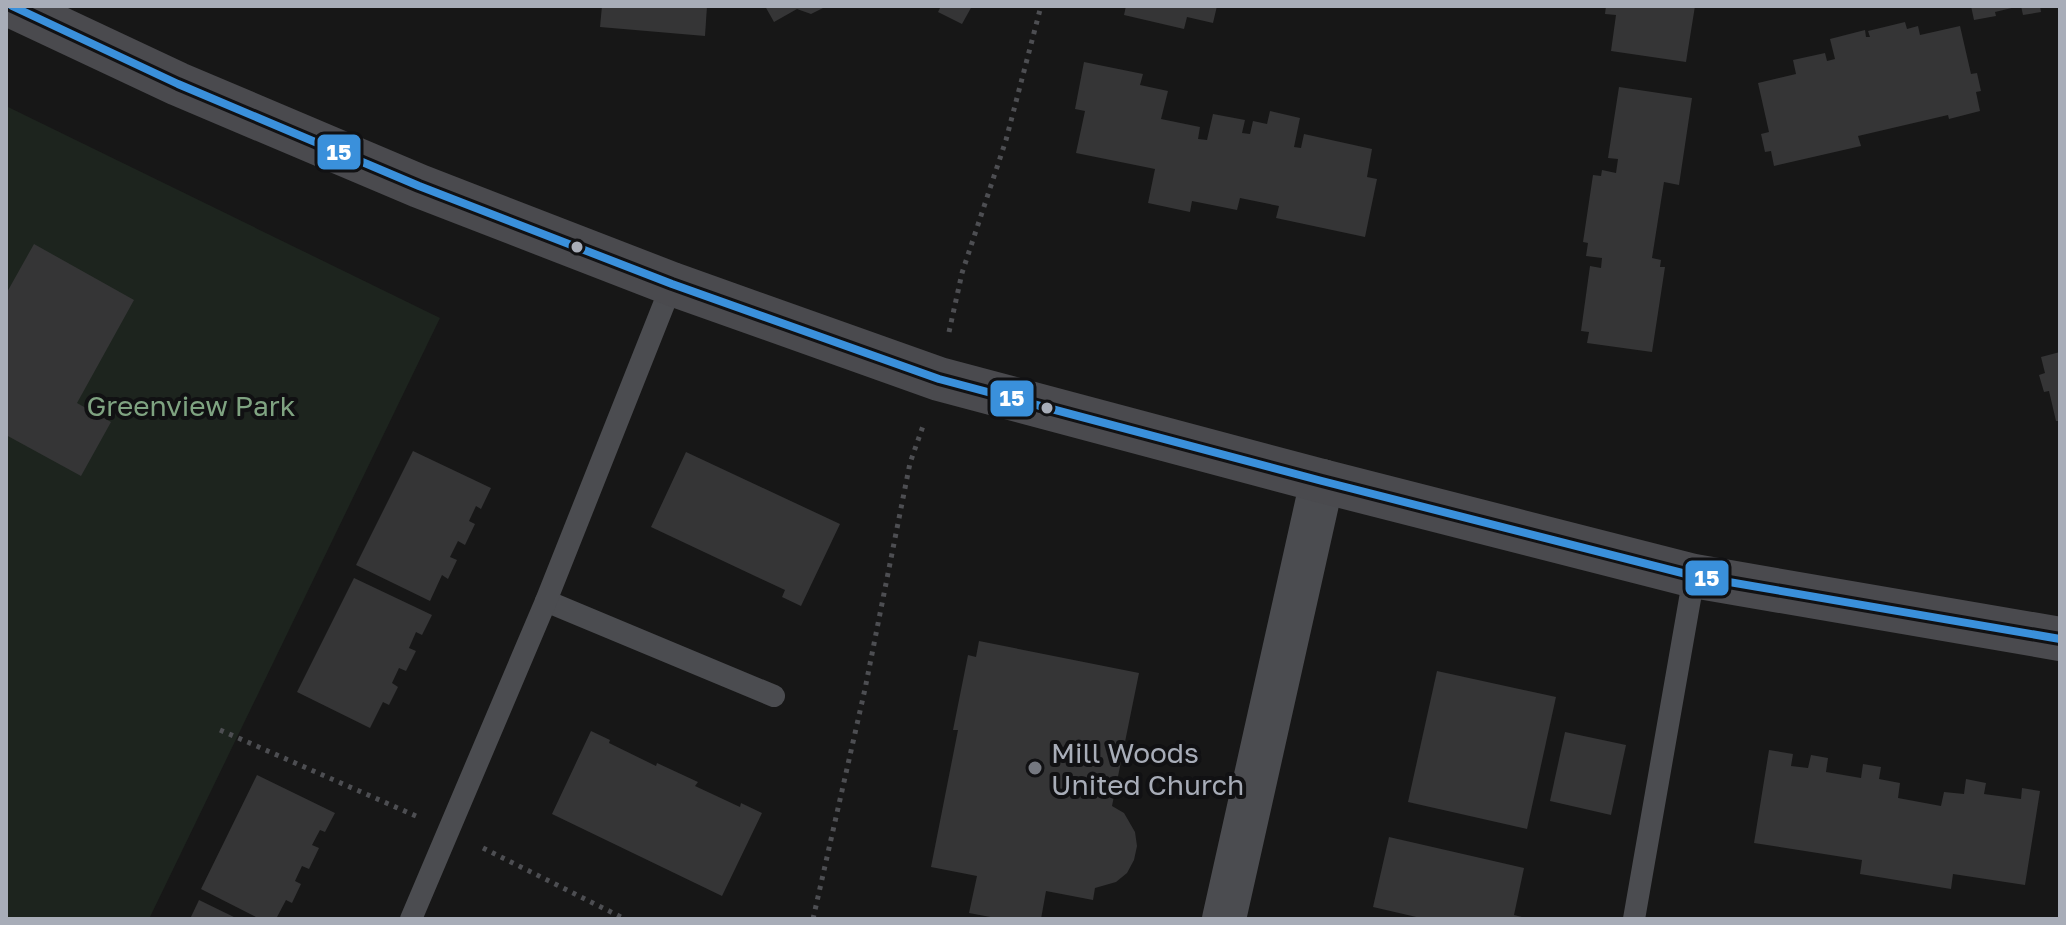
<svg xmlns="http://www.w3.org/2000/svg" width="2066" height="925" font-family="'Golos Text',sans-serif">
<rect width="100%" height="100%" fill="#171717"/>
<path fill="#1d241e" d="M 6,106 L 440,318 L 149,919 L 6,919 Z"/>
<g fill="#353536">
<path d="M 602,6 L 707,6 L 705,36 L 600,27 Z"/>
<path d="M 765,6 L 827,6 L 811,14 L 797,9 L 774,22 Z"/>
<path d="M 941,6 L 972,6 L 962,24 L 938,12 Z"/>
<path d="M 1126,6 L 1217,6 L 1213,23 L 1187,17 L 1184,29 L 1124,15 Z"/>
<path d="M 1606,6 L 1695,6 L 1686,62 L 1611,51 L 1616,15 L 1605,14 Z"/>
<path d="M 1971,6 L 2016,6 L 2016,7 L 1995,12 L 1996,16 L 1974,20 Z"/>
<path d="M 2021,6 L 2040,6 L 2041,12 L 2023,15 Z"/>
<path d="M 1905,22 L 1907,29 L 1918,26 L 1920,35 L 1960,26 L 1971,74 L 1977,73 L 1981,91 L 1976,92 L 1980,111 L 1949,119 L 1948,115 L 1858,136 L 1861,146 L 1774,166 L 1771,151 L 1765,152 L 1761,134 L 1769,132 L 1758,83 L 1796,74 L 1793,60 L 1825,53 L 1827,61 L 1835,59 L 1830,39 L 1865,30 L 1866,37 L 1870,37 L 1868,31 Z"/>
<path d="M 1084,62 L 1143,74 L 1140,85 L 1168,91 L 1161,119 L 1200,127 L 1198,139 L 1207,140 L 1213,114 L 1245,120 L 1242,133 L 1250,134 L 1253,121 L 1267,124 L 1270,111 L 1300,118 L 1294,147 L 1301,148 L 1304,134 L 1372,149 L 1367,177 L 1377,179 L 1365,237 L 1276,218 L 1279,206 L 1240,198 L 1237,210 L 1192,201 L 1190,212 L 1148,203 L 1155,169 L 1076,153 L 1085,111 L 1075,109 Z"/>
<path d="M 1619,87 L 1692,98 L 1679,185 L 1664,182 L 1652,258 L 1661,260 L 1660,267 L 1665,267 L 1652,352 L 1587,343 L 1589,332 L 1581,331 L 1590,266 L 1601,268 L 1602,258 L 1586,256 L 1588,243 L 1583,242 L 1593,175 L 1601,176 L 1602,170 L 1616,173 L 1618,159 L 1608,158 Z"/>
<path d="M 34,244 L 134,300 L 77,403 L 111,422 L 81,476 L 6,435 L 6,294 Z"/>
<path d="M 2060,352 L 2060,421 L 2056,421 L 2049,391 L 2044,392 L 2039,375 L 2045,373 L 2041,357 Z"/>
<path d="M 413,451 L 491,488 L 481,509 L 476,506 L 469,521 L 475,524 L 465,545 L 458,541 L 450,557 L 457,560 L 448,579 L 442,575 L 430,601 L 356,565 Z"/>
<path d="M 686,452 L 840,524 L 801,606 L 782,597 L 785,590 L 651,527 Z"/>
<path d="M 354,578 L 432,615 L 422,635 L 416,632 L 409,648 L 416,651 L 406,671 L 399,668 L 392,683 L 398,687 L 389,705 L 383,702 L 370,728 L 297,692 Z"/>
<path d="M 979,641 L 1139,673 L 1112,806 L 1124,813 L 1135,832 L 1137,846 L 1134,860 L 1127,873 L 1116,882 L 1095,888 L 1093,900 L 1046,891 L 1041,919 L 1001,919 L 969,913 L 977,876 L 931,867 L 958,730 L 953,730 L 968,655 L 976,657 Z"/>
<path d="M 1437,671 L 1556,697 L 1527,829 L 1408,802 Z"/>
<path d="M 591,731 L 610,740 L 609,743 L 656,766 L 657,763 L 698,782 L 695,786 L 740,807 L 741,803 L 762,813 L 722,896 L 552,814 Z"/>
<path d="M 1565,732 L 1626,745 L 1611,815 L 1550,801 Z"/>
<path d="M 1769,750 L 1793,754 L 1791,766 L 1808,768 L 1811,755 L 1828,758 L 1826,772 L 1861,778 L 1863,764 L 1881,767 L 1879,779 L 1900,783 L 1898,798 L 1941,806 L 1944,792 L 1964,794 L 1966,779 L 1986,783 L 1984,794 L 2021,799 L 2022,788 L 2040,791 L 2025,885 L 1953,874 L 1951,889 L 1860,874 L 1862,860 L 1754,843 Z"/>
<path d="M 257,775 L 335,813 L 325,832 L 320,830 L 312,845 L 319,848 L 309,869 L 302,866 L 295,881 L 301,884 L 292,903 L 286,900 L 276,919 L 260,919 L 201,889 Z"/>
<path d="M 1389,837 L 1524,868 L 1514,915 L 1530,919 L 1425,919 L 1373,907 Z"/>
<path d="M 199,900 L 238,919 L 190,919 Z"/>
</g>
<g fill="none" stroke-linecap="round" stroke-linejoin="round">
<g stroke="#4d4e52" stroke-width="5" stroke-dasharray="4 6" stroke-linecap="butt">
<path d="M 949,332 L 962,273 L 1006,140 L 1041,6"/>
<path d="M 220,730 L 416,816"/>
<path d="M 483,848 L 625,919"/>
<path d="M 813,919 L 865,689 L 910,463 L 923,426"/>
</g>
<g stroke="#4b4c50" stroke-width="22">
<path d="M 546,601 L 774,696"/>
<path d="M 411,919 L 546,601 L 672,284"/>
<path d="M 1634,919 L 1694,576"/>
</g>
<path stroke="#4b4c50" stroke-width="44" d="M 1224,919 L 1322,481"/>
<path stroke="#4a4a4e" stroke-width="44" d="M 12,6 L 178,84 L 419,186 L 672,284 L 939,379 L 1322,481 L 1694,576 L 2060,639"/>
<g stroke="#111113" stroke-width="14">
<path id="bus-1" d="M 12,6 L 178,84 L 419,186 L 672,284 L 939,379 L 1322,481 L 1694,576 L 2060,639"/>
</g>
<use href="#bus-1" stroke="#3a90db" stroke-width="8"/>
</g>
<g fill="#a8adb8" stroke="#111113" stroke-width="3">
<circle cx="577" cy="247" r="7"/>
<circle cx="1047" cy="408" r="7"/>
</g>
<circle fill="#757880" stroke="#111113" stroke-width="3" cx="1035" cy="768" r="8"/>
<g text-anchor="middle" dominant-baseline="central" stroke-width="8" stroke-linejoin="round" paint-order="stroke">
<g font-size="28" fill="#7fa381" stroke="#111113">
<text x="191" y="405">Greenview Park</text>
</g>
<g font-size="28" fill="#a8adb8" stroke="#111113" text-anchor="start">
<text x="1051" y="752">Mill Woods<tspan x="1051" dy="32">United Church</tspan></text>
</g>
</g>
<g stroke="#111113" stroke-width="3">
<rect x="316" y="133" width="46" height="38" rx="8" fill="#3a90db"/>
<rect x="989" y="379" width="46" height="39" rx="8" fill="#3a90db"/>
<rect x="1684" y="559" width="46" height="38" rx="8" fill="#3a90db"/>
</g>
<g font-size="22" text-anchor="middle" font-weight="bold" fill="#fff">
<text x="339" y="160">15</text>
<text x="1012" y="406">15</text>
<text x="1707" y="586">15</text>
</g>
<rect width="2066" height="925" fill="none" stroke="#a8adb8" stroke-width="16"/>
</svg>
